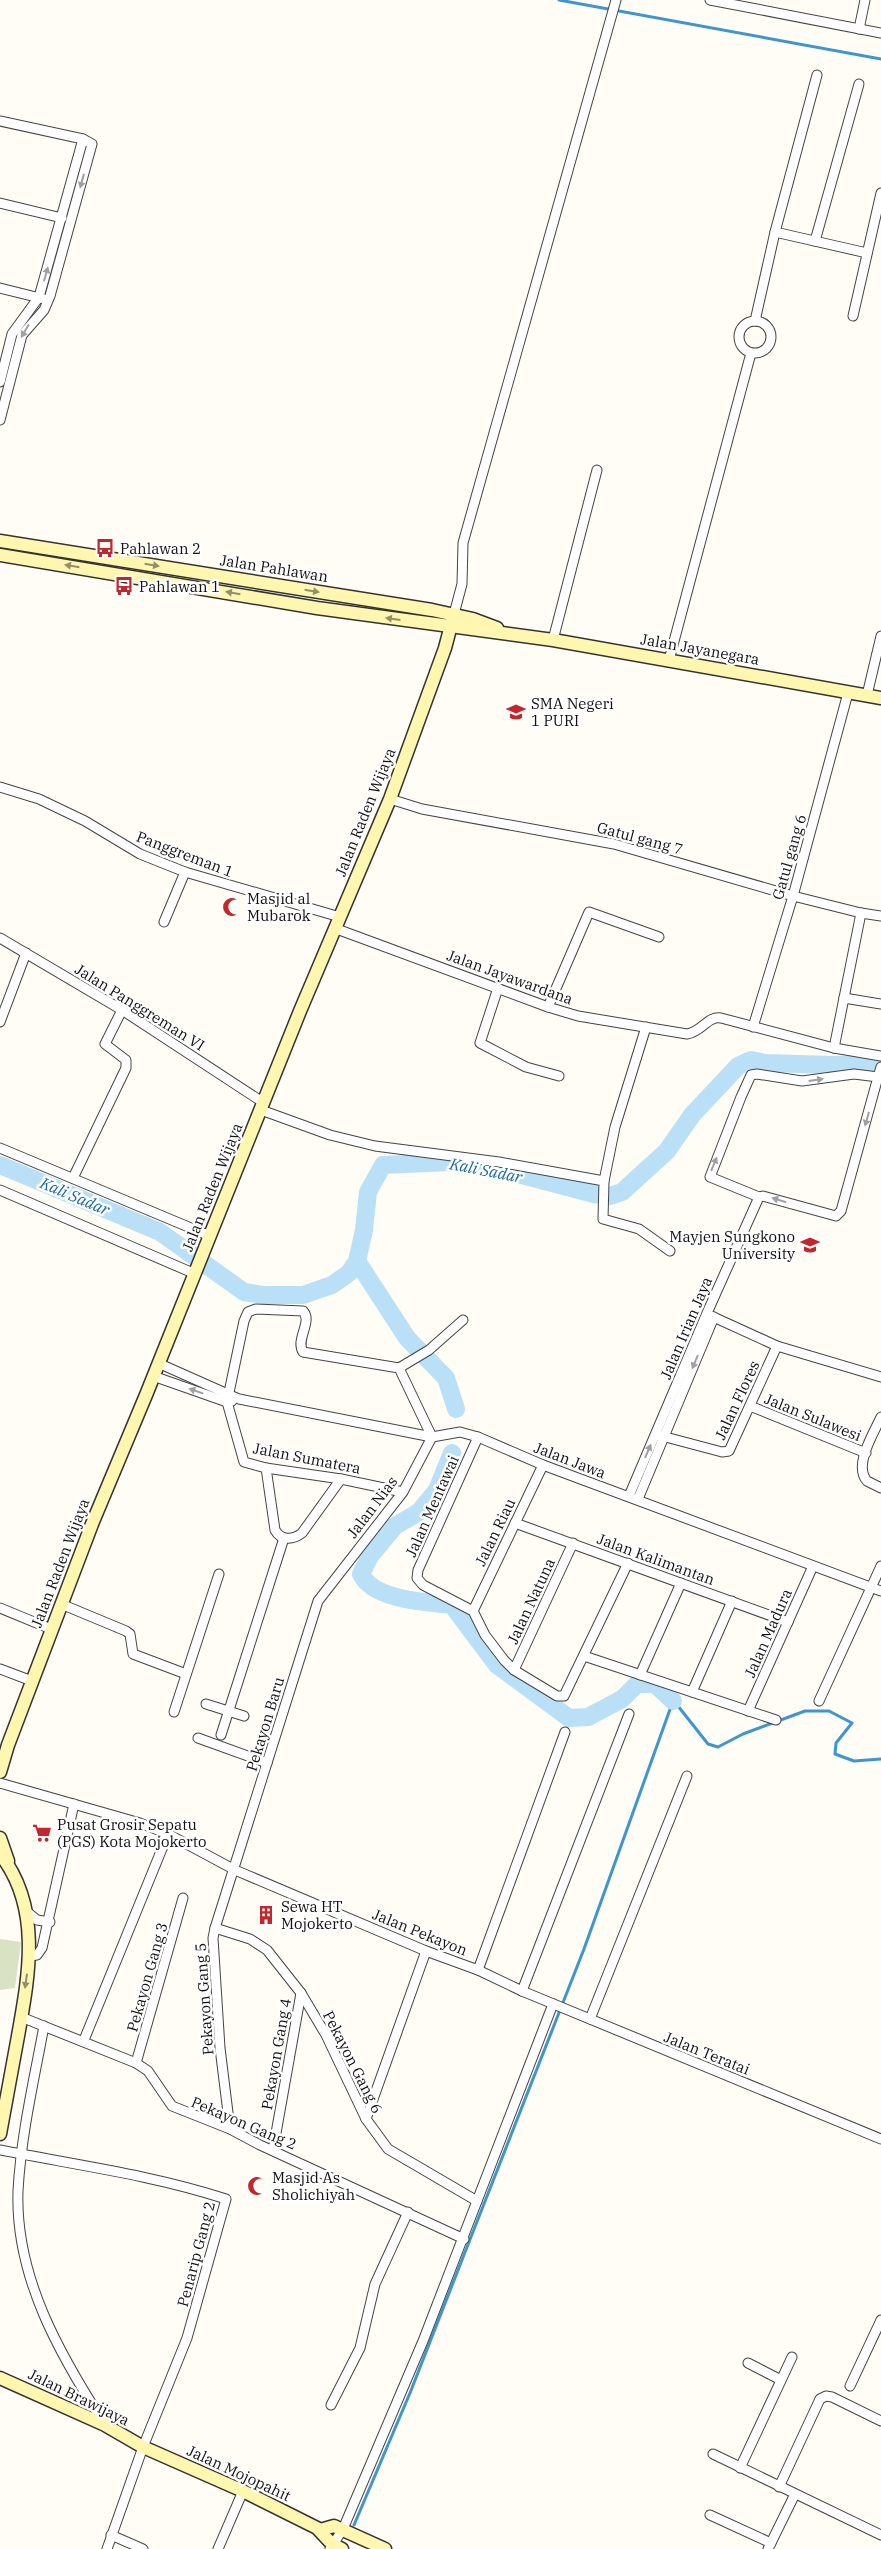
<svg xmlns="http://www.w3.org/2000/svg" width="881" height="2549" font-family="'IBM Plex Serif',serif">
<rect width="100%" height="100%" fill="#fffdf5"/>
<path fill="#d9e3c4" d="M 0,1939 L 21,1942 L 15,1988 L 0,1990 Z"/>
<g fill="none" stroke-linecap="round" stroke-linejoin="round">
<g stroke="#3f96cf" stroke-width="3">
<path d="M 559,0 L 881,59"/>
<path d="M 674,1701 L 708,1744 L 718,1747 L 743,1734 L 805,1711 L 829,1711 L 852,1723 L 836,1743 L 835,1754 L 854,1761 L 881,1759"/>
<path d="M 464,2239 L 469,2242 L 584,1949 L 673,1701"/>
<path d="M 354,2525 L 410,2393 L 469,2242"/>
</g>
<g stroke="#b9e0f7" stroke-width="18">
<path d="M 0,1165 L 160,1232 L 244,1292 L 264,1295 L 303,1295 L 332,1285 L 349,1273 L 357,1261 L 364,1230 L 368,1192 L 383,1165 L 450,1162 L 506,1171 L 594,1194 L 610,1196 L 622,1192 L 667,1151 L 692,1115 L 738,1066 L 751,1060 L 765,1063 L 832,1065 L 868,1064 L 881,1066"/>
<path d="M 357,1261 L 407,1338 L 446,1378 L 456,1409"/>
<path d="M 452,1453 L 437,1490 L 419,1512 L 395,1526 L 370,1556 L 361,1574 C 373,1600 426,1602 452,1605 L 497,1665 L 569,1718 L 588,1717 L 622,1699 L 637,1684 L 655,1684 L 673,1701"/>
</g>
<g stroke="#444" stroke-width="11">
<g id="minor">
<path d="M 710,0 L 881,33"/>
<path d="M 859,29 L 865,0"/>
<path d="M 817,75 L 775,232 L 867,253"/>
<path d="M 0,121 L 83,139 L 92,144 L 50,296 L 44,310 L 22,335 L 0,420"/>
<path d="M 0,203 L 62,218"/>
<path d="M 815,241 L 859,84"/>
<path d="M 0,288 L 44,299"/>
<path d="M 853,316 L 881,193"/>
<circle cx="755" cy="337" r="16"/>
<path d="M 755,321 L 775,232"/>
<path d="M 0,382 L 12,334 L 39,297 L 83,139"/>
<path d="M 454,614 L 462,584 L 463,543 L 616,0"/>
<path d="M 553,640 L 597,470"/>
<path d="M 669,660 L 751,353"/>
<path d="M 867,695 L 881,636"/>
<path d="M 0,787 L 39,799 L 85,821 L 140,854 L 185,872 L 340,917"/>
<path d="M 390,799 L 422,809 L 614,844 L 793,896 L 861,913 L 881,916"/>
<path d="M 164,922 L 185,872"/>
<path d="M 334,928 L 548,1007 L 578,1016 L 687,1034 C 702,1032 707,1016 721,1018 L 834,1048 L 881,1056"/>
<path d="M 0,938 L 122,1010 L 264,1103"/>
<path d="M 498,988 L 480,1043 L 526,1067 L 559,1076"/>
<path d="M 844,998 L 881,1004"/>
<path d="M 548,1007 L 589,912 L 659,937"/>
<path d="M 0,1022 L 26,953"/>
<path d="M 753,1027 L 793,896 L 848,693"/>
<path d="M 834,1048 L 861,913"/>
<path d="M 881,1067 L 878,1077 L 841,1211 L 836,1216 L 763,1196 L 759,1197 L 710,1177 L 741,1097 L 751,1075 L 757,1074 L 802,1081 L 854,1074 L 878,1077 L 881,1078"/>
<path d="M 261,1110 L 330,1135 L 375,1146 L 499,1162 L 604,1181 L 603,1219 L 639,1229 L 670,1251"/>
<path d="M 0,1148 L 210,1236"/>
<path d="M 73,1178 L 126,1068 L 126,1060 L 105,1044 L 122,1010"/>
<path d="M 604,1181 L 615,1127 L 646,1027"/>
<path d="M 0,1190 L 193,1273"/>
<path d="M 709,1315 L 777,1346 L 881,1377"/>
<path d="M 158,1363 L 239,1399 L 432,1437 L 460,1432 L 478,1437 L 543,1465 L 881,1591"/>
<path d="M 399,1368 L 429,1350 L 463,1320"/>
<path d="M 153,1376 L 227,1402 L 232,1401"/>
<path d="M 750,1406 L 866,1453"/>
<path d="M 881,1417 C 874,1433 853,1465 867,1481 L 881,1488"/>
<path d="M 658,1435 L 722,1452 L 729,1451 L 777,1346"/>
<path d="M 478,1437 L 418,1570 L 417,1578 L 423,1585 L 473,1611 L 485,1635 L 504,1660 L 514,1670 L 557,1696 L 564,1696 L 628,1563"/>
<path d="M 266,1468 L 275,1530 C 281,1541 293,1540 302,1533 L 341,1479"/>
<path d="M 629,1496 L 707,1313 L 759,1197"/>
<path d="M 638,1499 L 714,1317"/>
<path d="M 515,1523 L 788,1622"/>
<path d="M 61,1604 L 126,1631 L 130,1634 L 133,1654 L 186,1674"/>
<path d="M 0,1608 L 51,1629"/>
<path d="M 473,1611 L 543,1465"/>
<path d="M 584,1656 L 776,1720"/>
<path d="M 0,1669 L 32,1681"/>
<path d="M 514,1670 L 573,1543"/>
<path d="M 640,1675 L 681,1583"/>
<path d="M 692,1692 L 732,1601"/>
<path d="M 819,1701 L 881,1566"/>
<path d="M 206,1704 L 244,1716"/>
<path d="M 748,1711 L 813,1566"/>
<path d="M 174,1712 L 219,1574"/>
<path d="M 221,1735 L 284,1538"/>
<path d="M 198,1738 L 267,1763"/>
<path d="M 0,1783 L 140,1823 L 168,1834 L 235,1870 L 426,1951 L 478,1970 L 522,1991 L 881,2139"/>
<path d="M 26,1911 L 37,1920 L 50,1922"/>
<path d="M 215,1928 L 250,1939 L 267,1950 L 301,1993 L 326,2035 L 366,2119 L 388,2149 L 477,2201"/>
<path d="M 29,1956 L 37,1955 L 42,1948 L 74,1804"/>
<path d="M 478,1970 L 565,1732"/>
<path d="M 522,1991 L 629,1714"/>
<path d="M 21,2017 L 136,2063 L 148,2071 L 172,2106 L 230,2129 L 260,2145 L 464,2239"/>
<path d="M 590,2019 L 687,1776"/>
<path d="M 44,2026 C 34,2080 21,2135 18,2191 C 15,2277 60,2355 105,2425"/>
<path d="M 84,2040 L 168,1834"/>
<path d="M 136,2063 L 183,1898"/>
<path d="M 366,2119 L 426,1951"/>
<path d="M 230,2129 L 220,2048 L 213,1938 L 215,1928 L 318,1601 L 403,1492 L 432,1437 L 399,1368 L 303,1352 C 295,1340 313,1321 303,1311 L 256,1309 L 248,1312 L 244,1321 L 227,1402 L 244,1462 L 266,1468 L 341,1479 L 403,1492"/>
<path d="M 0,2150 C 76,2165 152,2175 226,2199 L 187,2338 L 143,2447 L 107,2549"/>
<path d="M 273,2150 L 301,1993"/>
<path d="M 748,2363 L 781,2380"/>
<path d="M 850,2386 L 881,2320"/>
<path d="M 331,2405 L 360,2348 L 375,2284 L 408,2212"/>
<path d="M 713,2454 L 881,2535"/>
<path d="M 740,2468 L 792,2357"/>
<path d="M 779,2487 L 820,2399 L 826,2396 L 832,2397 L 881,2421"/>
<path d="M 710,2515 L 771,2543"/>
<path d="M 111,2535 L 143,2549"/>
<path d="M 218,2549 L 243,2491"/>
<path d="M 330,2549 L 343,2529 L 423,2341 L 553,2004"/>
<path d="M 768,2549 L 795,2494"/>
</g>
</g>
<g stroke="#333" stroke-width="15">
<g id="secondary">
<path d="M 0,541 L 432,610 L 473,619 L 497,628"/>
<path d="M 0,555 L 317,608 L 553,640 L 881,698"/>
<path d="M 0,1772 L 8,1745 L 92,1524 L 146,1395 L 300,1011 L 390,799 L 445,648 L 454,614"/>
<path d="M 0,1838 L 8,1861"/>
<path d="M 0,1854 C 42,1907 29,1975 18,2036 C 12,2069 6,2101 0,2134"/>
<path d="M 0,2378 L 105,2425 L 143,2447 L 243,2491 L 317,2528 L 332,2544 L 342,2549"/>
<path d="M 320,2530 L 334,2526 L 385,2549"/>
</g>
</g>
<use href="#minor" stroke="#fff" stroke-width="9"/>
<use href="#secondary" stroke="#fff6b0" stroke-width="12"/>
</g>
<defs><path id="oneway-solid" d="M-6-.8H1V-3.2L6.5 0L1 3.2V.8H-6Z" transform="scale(1.25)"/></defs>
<g fill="#a0a0a0">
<use href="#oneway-solid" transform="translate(82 181) rotate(105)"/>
<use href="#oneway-solid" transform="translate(46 274) rotate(-74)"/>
<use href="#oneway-solid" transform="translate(25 331) rotate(121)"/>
<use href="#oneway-solid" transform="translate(816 1080) rotate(-8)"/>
<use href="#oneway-solid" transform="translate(867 1119) rotate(106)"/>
<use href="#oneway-solid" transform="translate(714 1164) rotate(-68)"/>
<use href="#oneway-solid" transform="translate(779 1200) rotate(-163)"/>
<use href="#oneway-solid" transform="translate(695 1362) rotate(113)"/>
<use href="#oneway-solid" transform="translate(196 1391) rotate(-161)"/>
<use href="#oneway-solid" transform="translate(648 1451) rotate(-67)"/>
</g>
<g fill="#948f68">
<use href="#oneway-solid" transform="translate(152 565) rotate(9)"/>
<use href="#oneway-solid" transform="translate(72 566) rotate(-171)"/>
<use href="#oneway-solid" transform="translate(312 591) rotate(9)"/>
<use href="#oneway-solid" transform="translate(233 593) rotate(-170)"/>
<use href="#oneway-solid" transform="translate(393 619) rotate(-172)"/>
<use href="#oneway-solid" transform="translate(26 1981) rotate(98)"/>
</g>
<defs>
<g id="bus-bare" transform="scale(1.5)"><path d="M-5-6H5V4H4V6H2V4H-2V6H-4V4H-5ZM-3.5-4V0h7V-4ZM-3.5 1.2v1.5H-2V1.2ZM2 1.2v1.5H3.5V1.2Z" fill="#c4262e" stroke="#fff" stroke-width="2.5" paint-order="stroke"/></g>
<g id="school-bare" transform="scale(1.5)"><path d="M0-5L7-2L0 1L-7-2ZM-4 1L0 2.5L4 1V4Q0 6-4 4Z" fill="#c4262e" stroke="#fff" stroke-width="2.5" paint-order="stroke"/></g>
<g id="mosque-bare" transform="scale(1.5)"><path d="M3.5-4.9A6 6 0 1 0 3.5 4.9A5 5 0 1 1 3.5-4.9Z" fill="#c4262e" stroke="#fff" stroke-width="2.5" paint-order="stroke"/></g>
<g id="university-bare" transform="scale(1.5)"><path d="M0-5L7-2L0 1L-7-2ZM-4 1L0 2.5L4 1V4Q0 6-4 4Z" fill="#c4262e" stroke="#fff" stroke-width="2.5" paint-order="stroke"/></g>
<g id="supermarket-bare" transform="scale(1.5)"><path d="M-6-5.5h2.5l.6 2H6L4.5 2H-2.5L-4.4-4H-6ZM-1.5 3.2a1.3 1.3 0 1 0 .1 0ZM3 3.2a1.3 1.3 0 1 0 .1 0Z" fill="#c4262e" stroke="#fff" stroke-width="2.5" paint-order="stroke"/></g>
<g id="building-bare" transform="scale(1.5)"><path d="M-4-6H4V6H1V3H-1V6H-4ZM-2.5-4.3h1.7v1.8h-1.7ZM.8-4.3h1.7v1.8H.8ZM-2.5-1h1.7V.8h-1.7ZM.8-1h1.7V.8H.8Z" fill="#c4262e" stroke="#fff" stroke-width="2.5" paint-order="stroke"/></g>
</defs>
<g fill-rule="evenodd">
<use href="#bus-bare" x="105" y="548"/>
<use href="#bus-bare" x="124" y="586"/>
<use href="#school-bare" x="516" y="712"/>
<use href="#mosque-bare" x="232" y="907"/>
<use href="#university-bare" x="810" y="1245"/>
<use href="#supermarket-bare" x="42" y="1833"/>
<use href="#building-bare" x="266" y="1915"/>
<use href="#mosque-bare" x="257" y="2186"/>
</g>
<g text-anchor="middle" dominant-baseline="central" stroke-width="5" stroke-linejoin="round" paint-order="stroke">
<g font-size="15" fill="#111" stroke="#fff" text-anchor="start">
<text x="120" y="548">Pahlawan 2</text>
<text x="139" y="586">Pahlawan 1</text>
<text x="531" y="703">SMA Negeri<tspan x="531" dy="17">1 PURI</tspan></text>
<text x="247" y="898">Masjid al<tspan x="247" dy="17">Mubarok</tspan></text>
<text x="795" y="1236" text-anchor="end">Mayjen Sungkono<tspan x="795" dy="17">University</tspan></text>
<text x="57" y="1824">Pusat Grosir Sepatu<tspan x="57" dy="17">(PGS) Kota Mojokerto</tspan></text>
<text x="281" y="1906">Sewa HT<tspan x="281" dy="17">Mojokerto</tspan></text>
<text x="272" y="2177">Masjid As<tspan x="272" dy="17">Sholichiyah</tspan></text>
</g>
<g font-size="15" fill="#111" stroke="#fff">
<text transform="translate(274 568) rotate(9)">Jalan Pahlawan</text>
<text transform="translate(700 649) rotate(10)">Jalan Jayanegara</text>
<text transform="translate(365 812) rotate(-68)">Jalan Raden Wijaya</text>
<text transform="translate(640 838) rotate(15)">Gatul gang 7</text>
<text transform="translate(185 854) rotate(21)">Panggreman 1</text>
<text transform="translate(789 857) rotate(-74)">Gatul gang 6</text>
<text transform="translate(510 977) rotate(20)">Jalan Jayawardana</text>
<text transform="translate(140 1007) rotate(32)">Jalan Panggreman VI</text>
<text transform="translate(212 1187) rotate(-68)">Jalan Raden Wijaya</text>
<text transform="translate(686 1328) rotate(-67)">Jalan Irian Jaya</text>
<text transform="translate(737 1400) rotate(-65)">Jalan Flores</text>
<text transform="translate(813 1417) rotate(22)">Jalan Sulawesi</text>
<text transform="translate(307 1458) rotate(11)">Jalan Sumatera</text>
<text transform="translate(570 1460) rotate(21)">Jalan Jawa</text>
<text transform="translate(432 1506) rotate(-66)">Jalan Mentawai</text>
<text transform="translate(372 1507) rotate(-53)">Jalan Nias</text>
<text transform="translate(495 1532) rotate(-64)">Jalan Riau</text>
<text transform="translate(656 1559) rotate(20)">Jalan Kalimantan</text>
<text transform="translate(60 1563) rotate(-69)">Jalan Raden Wijaya</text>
<text transform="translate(531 1601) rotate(-65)">Jalan Natuna</text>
<text transform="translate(768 1633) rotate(-66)">Jalan Madura</text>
<text transform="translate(265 1724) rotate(-73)">Pekayon Baru</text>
<text transform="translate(420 1932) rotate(22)">Jalan Pekayon</text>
<text transform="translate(147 1977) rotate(-74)">Pekayon Gang 3</text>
<text transform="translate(204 1999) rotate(-94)">Pekayon Gang 5</text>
<text transform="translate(707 2053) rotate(22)">Jalan Teratai</text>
<text transform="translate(276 2054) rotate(-80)">Pekayon Gang 4</text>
<text transform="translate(353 2062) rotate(63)">Pekayon Gang 6</text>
<text transform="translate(244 2123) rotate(23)">Pekayon Gang 2</text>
<text transform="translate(196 2254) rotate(-75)">Penarip Gang 2</text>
<text transform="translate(79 2397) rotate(26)">Jalan Brawijaya</text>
<text transform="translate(239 2473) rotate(25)">Jalan Mojopahit</text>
</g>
<g font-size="16" font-style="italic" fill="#1768a6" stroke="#fff">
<text transform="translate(486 1170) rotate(11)">Kali Sadar</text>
<text transform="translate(75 1196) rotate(23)">Kali Sadar</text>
</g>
</g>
</svg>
